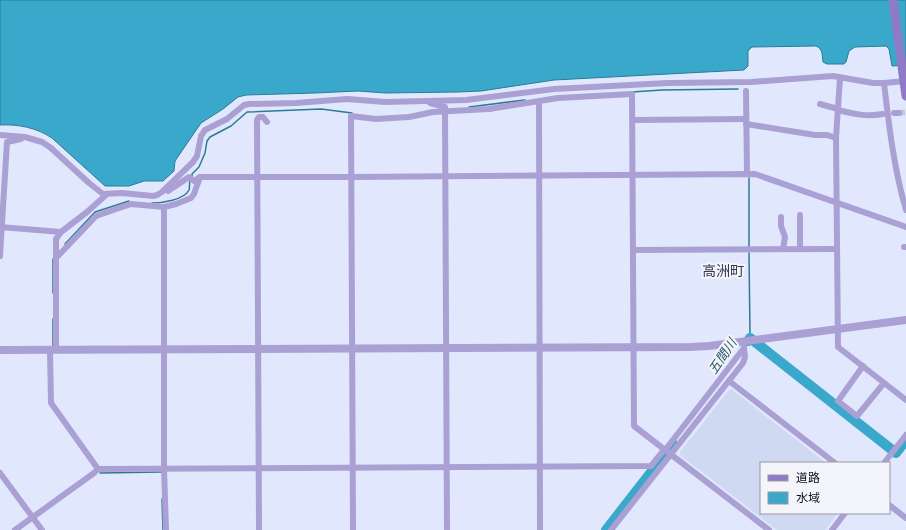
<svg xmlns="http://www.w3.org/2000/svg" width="906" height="530" font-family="Inter,'Noto Sans JP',sans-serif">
<rect width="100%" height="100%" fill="#e1e8fd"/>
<path fill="#d0d9f2" d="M 731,389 L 826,463 L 761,463 L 761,513 L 838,513 L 825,530 L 777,530 L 680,455 L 680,452 L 729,390 Z"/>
<path fill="#3aa8cb" stroke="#2c7a96" d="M 0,0 L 906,0 L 906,65 L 892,66 L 889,49 L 886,46 L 855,47 L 849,51 L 846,62 L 844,64 L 827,64 L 823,62 C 822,55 823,49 816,46 L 752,47 L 748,51 L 748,66 L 744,70 L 554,80 L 481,91 L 458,92 L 385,93 L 358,91 L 315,93 L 246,95 L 238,97 L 223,109 L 201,123 L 175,161 L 174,171 L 163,181 L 144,181 L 129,186 L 105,186 L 52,138 C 37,128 19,124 0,125 Z"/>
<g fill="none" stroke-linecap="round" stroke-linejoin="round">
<g stroke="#2c7a96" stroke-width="1.5">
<path d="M 632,92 L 662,90 L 738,89"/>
<path d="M 469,107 L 525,100"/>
<path d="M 192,177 L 192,174 L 199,167 L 205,153 L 207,141 L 210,137 L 231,126 L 247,112 L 321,109 L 352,113"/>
<path d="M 749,178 L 749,248"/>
<path d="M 152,203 C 162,203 184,200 189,190 C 190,187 189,183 190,180"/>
<path d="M 65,244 L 95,212 L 129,201"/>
<path d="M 749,253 L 750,335"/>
<path d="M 53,293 L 53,259"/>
<path d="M 53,346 L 53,319"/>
<path d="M 100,473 L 161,472"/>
<path d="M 162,499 L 163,530"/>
</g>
<g stroke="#3aa8cb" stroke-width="10">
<path d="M 748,341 L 750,338 L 896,453 L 906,440"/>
<path d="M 606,530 L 673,444"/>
</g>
<path stroke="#c1c8db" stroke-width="6" stroke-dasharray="6 3" stroke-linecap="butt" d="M 899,113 L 906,112"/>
<g stroke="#aaa0d4" stroke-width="6">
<path d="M 840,78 L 836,138 L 838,347 L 906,400"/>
<path d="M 884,83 C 889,126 894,169 906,210"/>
<path d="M 746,91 L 747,174"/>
<path d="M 539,101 L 540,530"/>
<path d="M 430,103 L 445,107 L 445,112 L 447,530"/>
<path d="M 820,104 L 838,109"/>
<path d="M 838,110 C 854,114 866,117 883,114"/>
<path d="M 894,113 L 899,113"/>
<path d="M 633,120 L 746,119"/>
<path d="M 746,124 L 815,135 L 827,135 L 836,138"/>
<path d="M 0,135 L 25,137 L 42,142 L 51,148 L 89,183 L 103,194 L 122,193 L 153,196 L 157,195 L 162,192 L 193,162 L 197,156 L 201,136 L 205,130 L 227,119 L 244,105 L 249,104 L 296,103 L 347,99 L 385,102 L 466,100 L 554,89 L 668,83 L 751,82 L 833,76 L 873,83 L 884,83 L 906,81"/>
<path d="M 168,191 L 189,177 L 194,181 L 200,177 L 350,177 L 755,174 L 906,227"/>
<path d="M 164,207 L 164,468 L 166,530"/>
<path d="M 781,217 L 781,226 L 785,237 L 783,249"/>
<path d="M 0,227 L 61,232"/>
<path d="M 904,247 L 906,247"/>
<path d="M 800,249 L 800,215"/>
<path d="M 633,250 L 837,249"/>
<path d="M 0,256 L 7,142 L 21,139"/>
<path d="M 56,258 L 96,216 L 131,204 L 164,207 L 176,204 L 191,198 L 194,194 L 200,177"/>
<path d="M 50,350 L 51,403 L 98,469"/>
<path d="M 56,350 L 56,239 L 61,232 L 87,212 L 107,194"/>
<path d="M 863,366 L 838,401 L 857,416 L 884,383"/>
<path d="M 729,381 L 835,463"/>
<path d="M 884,463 L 906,435"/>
<path d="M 0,473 L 42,530"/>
<path d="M 889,505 L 906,518"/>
<path d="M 15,530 L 94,473 L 98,469 L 651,466 L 664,450 L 666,449 L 744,348"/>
<path d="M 259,530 L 257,120 L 259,117 L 263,117 L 267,122"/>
<path d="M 353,530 L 351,116 L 376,119 L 409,117 L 433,112 L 489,109 L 558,98 L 632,94 L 634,426 L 769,530"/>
<path d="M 611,530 L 743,363 L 745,357 L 744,348"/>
<path d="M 832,530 L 845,513"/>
</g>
<path stroke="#aaa0d4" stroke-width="8" d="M 0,350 L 690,347 L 709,346 L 906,320"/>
<path stroke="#8d7bc8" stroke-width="9" d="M 893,0 L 906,96"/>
</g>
<g text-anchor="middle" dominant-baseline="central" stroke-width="4" stroke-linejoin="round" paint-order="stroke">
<g font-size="13" font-style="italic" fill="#2a5766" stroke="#f4f5fb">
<text transform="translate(722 356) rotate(-56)">五間川</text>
</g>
<g font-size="14" fill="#32394d" stroke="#f4f5fb">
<text x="723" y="270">高洲町</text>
</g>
</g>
<rect x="760" y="462" width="130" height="52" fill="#f4f5fb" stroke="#9899a1"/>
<rect x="768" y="475" width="20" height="6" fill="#8d7bc8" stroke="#9899a1"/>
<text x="796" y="482" font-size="12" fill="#0d1019">道路</text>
<rect x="768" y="492" width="20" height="12" fill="#3aa8cb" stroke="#9899a1"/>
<text x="796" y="502" font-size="12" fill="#0d1019">水域</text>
</svg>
